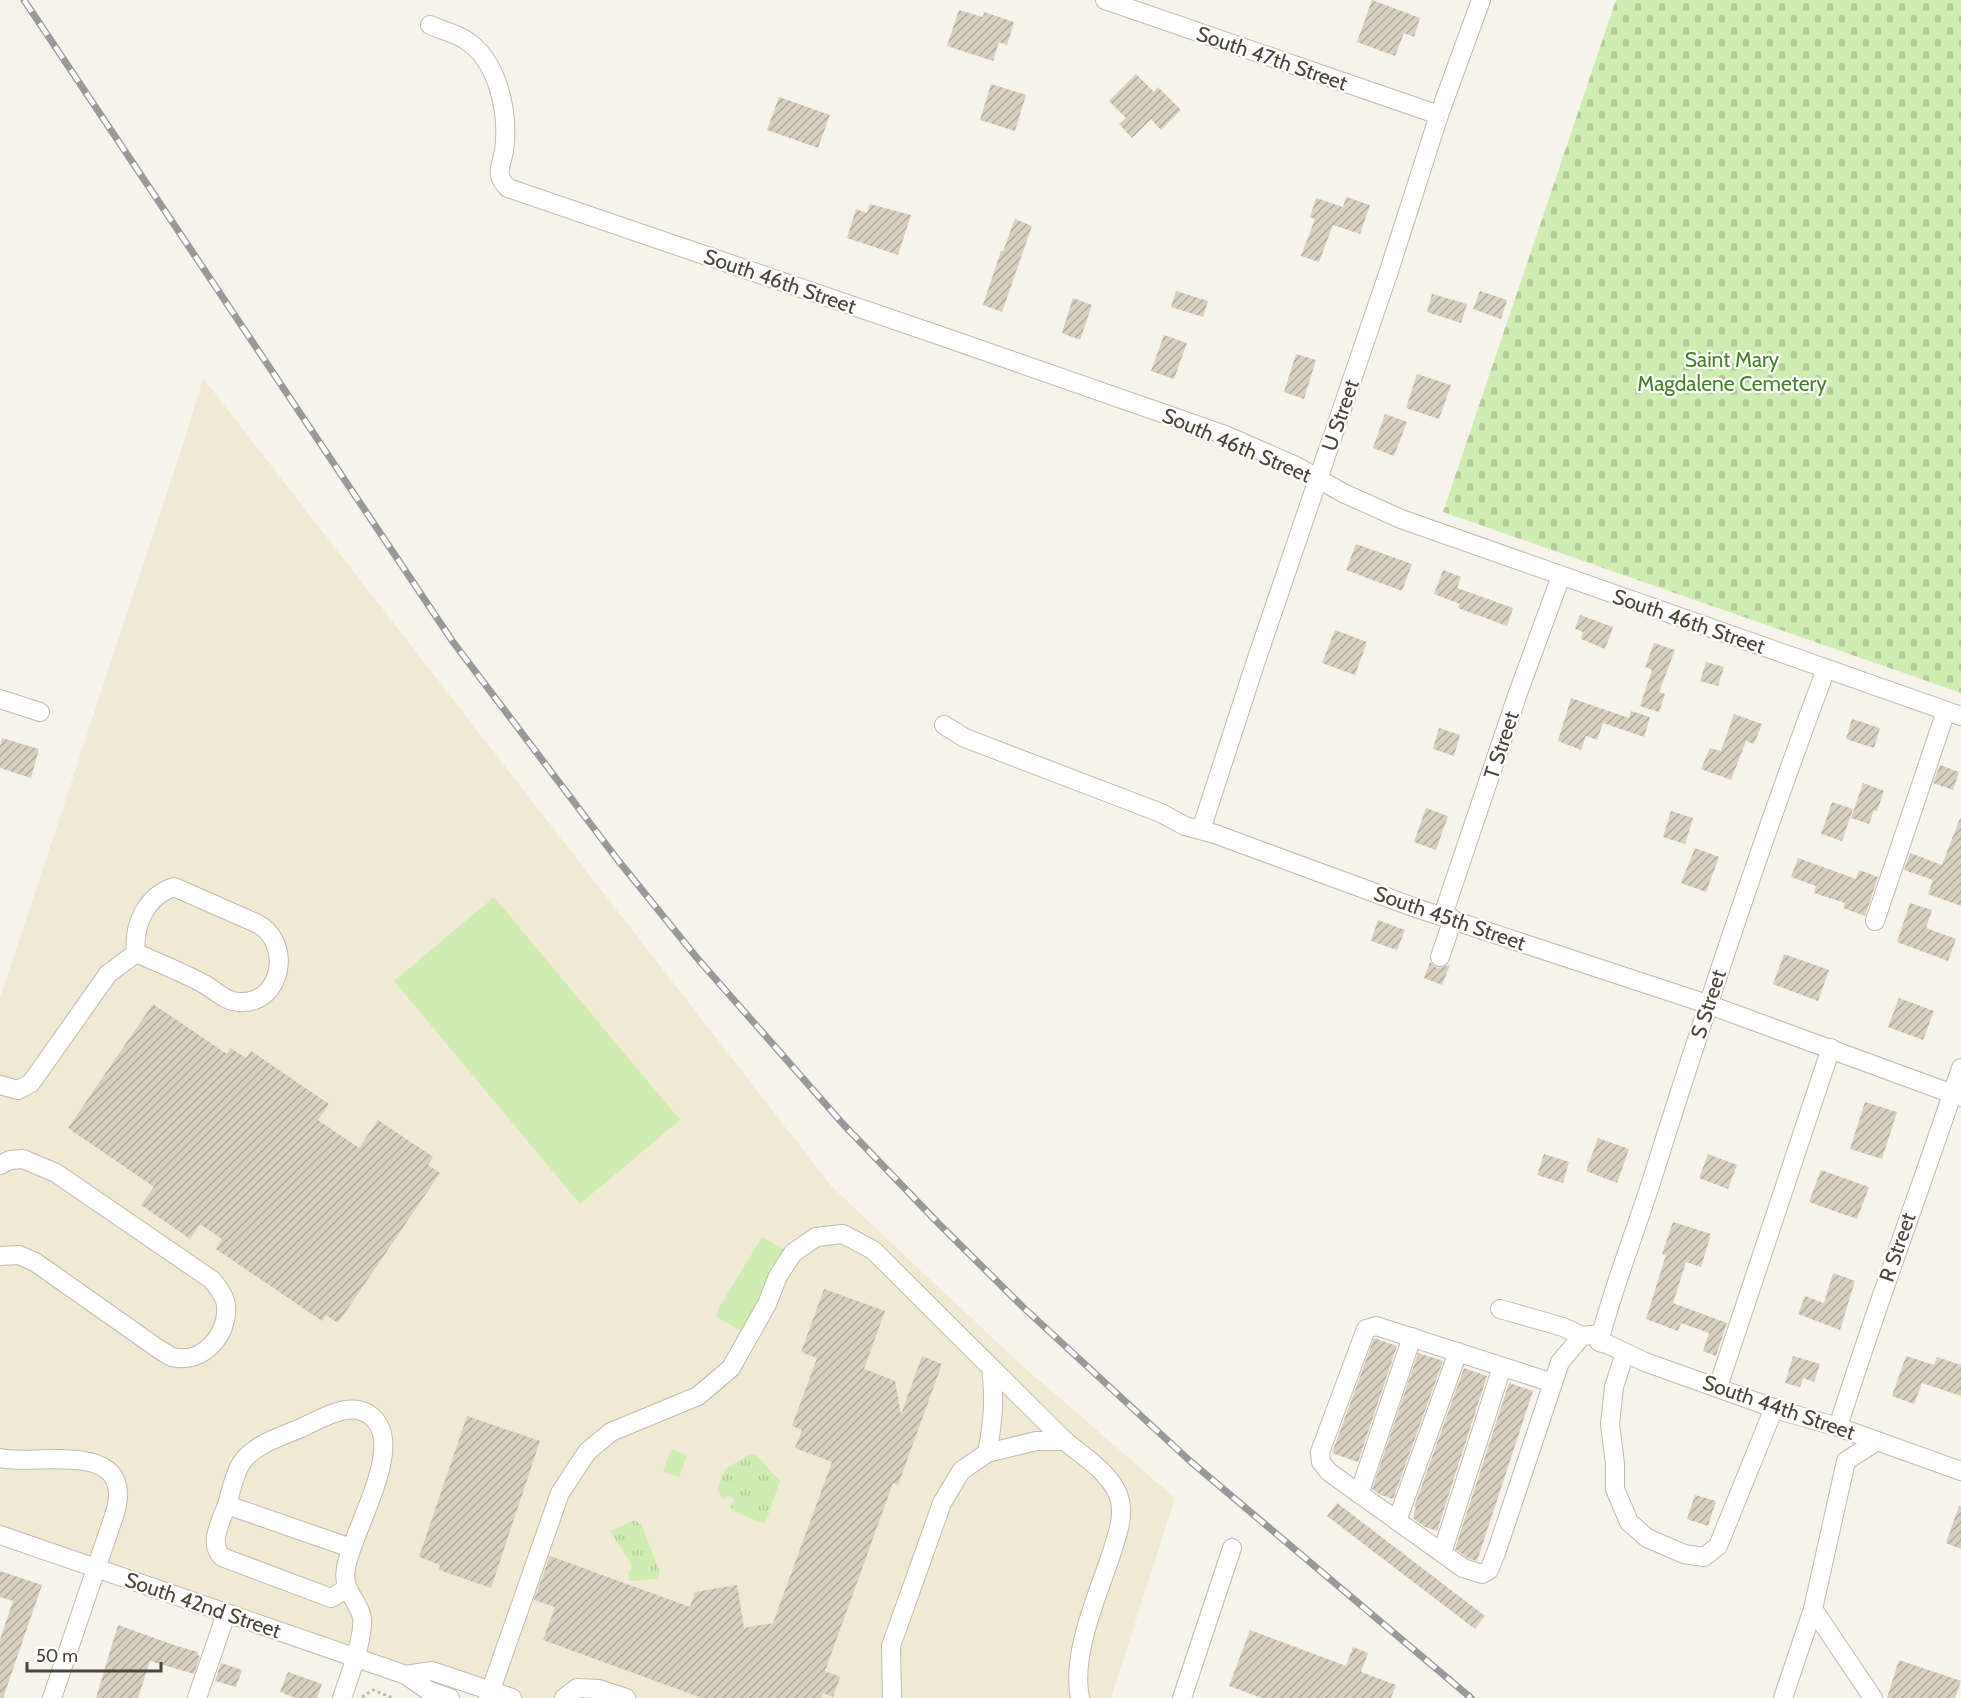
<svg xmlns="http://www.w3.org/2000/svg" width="1961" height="1698" font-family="Cabin,sans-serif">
<defs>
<pattern id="grass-tufts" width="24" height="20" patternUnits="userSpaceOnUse" patternTransform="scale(1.5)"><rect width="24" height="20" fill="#cfecb1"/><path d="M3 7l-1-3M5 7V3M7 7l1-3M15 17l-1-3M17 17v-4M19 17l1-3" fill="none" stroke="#b3cc99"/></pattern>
<pattern id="cemetery-stones" width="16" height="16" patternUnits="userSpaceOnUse" patternTransform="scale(1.5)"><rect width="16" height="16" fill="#cfecb1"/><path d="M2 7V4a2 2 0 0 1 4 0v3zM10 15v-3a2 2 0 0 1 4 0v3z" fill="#b3cc99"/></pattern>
<pattern id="building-hatch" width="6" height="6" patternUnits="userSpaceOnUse" patternTransform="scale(1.5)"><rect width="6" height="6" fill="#d8cfbf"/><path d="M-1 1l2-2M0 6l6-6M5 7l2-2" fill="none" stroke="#b1aa9c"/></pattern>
</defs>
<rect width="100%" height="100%" fill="#f6f3ea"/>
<path fill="#f0e9d4" d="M 203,378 L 832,1187 L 1017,1361 L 1175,1498 L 1111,1698 L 488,1698 L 0,1528 L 0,998 L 187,432 Z"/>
<g fill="url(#grass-tufts)">
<path d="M 750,1454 L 757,1456 L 780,1481 L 765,1524 L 733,1511 L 730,1507 L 734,1499 L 727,1495 L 724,1500 L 717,1490 L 725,1469 Z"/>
<path d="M 635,1520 L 642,1526 L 659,1570 L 659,1574 L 656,1579 L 630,1581 L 628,1572 L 631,1570 L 630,1562 L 610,1531 Z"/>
</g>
<path fill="url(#cemetery-stones)" d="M 1616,0 L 1961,0 L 1961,693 L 1443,512 Z"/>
<g fill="#cfecb1">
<path d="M 494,897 L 680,1120 L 580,1204 L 394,981 Z"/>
<path d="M 762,1237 L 786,1251 L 746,1333 L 716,1317 L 720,1306 Z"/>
<path d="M 671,1449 L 687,1455 L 679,1477 L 663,1472 Z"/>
</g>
<g fill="url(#building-hatch)">
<path d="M 1372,0 L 1420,18 L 1414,37 L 1404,33 L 1395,56 L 1357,42 Z"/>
<path d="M 959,10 L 983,17 L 984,12 L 1014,22 L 1007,45 L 999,42 L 993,61 L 947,46 Z"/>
<path d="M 1136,74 L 1154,92 L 1158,87 L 1181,110 L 1161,130 L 1151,119 L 1132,138 L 1119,124 L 1126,118 L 1109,101 Z"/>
<path d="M 991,84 L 1026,95 L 1015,131 L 980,120 Z"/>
<path d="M 779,97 L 830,115 L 818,148 L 767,130 Z"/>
<path d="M 1346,197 L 1370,205 L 1360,234 L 1333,225 L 1319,262 L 1301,256 L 1315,219 L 1310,217 L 1316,198 L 1343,207 Z"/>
<path d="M 870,204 L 911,215 L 898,255 L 847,238 L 856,209 L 867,213 Z"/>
<path d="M 1015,219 L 1032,226 L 1002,312 L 983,305 L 1001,251 L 1003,251 Z"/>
<path d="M 1176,291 L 1208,301 L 1203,317 L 1171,307 Z"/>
<path d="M 1480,291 L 1507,300 L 1501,319 L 1473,309 Z"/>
<path d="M 1432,294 L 1467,304 L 1461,323 L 1427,312 Z"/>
<path d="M 1073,298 L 1092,305 L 1080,340 L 1062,333 Z"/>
<path d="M 1164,335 L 1187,343 L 1174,379 L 1151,371 Z"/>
<path d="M 1296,354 L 1316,360 L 1304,399 L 1284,392 Z"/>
<path d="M 1417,374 L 1451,385 L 1439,419 L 1406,408 Z"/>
<path d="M 1385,414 L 1407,422 L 1394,456 L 1373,448 Z"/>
<path d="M 1356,544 L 1412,564 L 1402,591 L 1346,570 Z"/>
<path d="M 1443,570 L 1461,577 L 1457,588 L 1513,608 L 1507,626 L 1458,608 L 1460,604 L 1434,594 Z"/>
<path d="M 1580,615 L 1613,627 L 1605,649 L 1581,639 L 1583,632 L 1575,629 Z"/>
<path d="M 1335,630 L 1367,642 L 1355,675 L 1322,663 Z"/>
<path d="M 1654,643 L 1675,650 L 1659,692 L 1665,694 L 1659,712 L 1640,706 L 1652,670 L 1645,667 Z"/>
<path d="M 1706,662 L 1724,667 L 1718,686 L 1700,681 Z"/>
<path d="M 1571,698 L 1629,718 L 1631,711 L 1650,717 L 1644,737 L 1603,723 L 1597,740 L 1586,736 L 1581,750 L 1558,741 Z"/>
<path d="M 1734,714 L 1762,724 L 1754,744 L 1746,741 L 1731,780 L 1701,769 L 1710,748 L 1721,751 Z"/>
<path d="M 1852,719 L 1880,728 L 1874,748 L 1846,739 Z"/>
<path d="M 1439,728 L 1460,735 L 1454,756 L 1433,749 Z"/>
<path d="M 2,738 L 39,749 L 31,778 L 0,768 L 0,746 Z"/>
<path d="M 1940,765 L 1959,772 L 1953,790 L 1933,783 Z"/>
<path d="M 1863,783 L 1884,791 L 1877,811 L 1874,810 L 1869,824 L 1851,818 Z"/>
<path d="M 1832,802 L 1853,809 L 1842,841 L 1821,834 Z"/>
<path d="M 1426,808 L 1448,816 L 1436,850 L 1414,842 Z"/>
<path d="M 1671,811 L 1693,818 L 1685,844 L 1663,837 Z"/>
<path d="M 1960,818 L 1961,819 L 1961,906 L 1928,894 L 1933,880 L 1904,870 L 1910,853 L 1942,865 Z"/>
<path d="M 1695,848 L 1719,857 L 1706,892 L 1681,883 Z"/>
<path d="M 1798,858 L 1856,879 L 1859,870 L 1878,877 L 1865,916 L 1843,908 L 1845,903 L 1814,893 L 1816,886 L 1791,877 Z"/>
<path d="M 1910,903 L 1932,910 L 1926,928 L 1956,939 L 1948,961 L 1897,942 Z"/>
<path d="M 1378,920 L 1405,930 L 1397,950 L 1371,941 Z"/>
<path d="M 1784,954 L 1829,970 L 1818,1001 L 1773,984 Z"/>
<path d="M 1430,962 L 1437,968 L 1450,965 L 1442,985 L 1424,978 Z"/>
<path d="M 1899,998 L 1934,1011 L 1923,1040 L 1888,1027 Z"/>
<path d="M 153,1004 L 227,1054 L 231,1048 L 246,1058 L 251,1051 L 329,1104 L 318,1120 L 359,1148 L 378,1120 L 433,1157 L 428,1165 L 440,1173 L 338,1323 L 326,1315 L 322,1321 L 216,1249 L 222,1239 L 200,1224 L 190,1239 L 141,1205 L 154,1187 L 68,1128 Z"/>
<path d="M 1865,1102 L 1897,1112 L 1882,1159 L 1850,1149 Z"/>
<path d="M 1598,1138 L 1629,1149 L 1617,1183 L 1586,1171 Z"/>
<path d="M 1544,1154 L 1569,1162 L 1563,1183 L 1537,1175 Z"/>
<path d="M 1708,1154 L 1737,1165 L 1728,1189 L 1699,1178 Z"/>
<path d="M 1821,1170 L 1869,1187 L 1857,1219 L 1809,1202 Z"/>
<path d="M 1673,1222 L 1711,1234 L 1701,1267 L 1686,1262 L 1673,1303 L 1727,1323 L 1716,1356 L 1703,1351 L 1709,1333 L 1681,1323 L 1678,1331 L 1646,1319 L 1666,1255 L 1662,1254 Z"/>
<path d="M 1833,1273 L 1855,1281 L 1840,1330 L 1798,1314 L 1805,1296 L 1824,1303 Z"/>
<path d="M 824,1289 L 885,1311 L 864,1369 L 895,1381 L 901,1415 L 922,1356 L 942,1364 L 898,1485 L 893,1483 L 825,1671 L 840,1677 L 833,1697 L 823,1693 L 821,1698 L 702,1698 L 543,1640 L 555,1607 L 534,1600 L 550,1556 L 690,1607 L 695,1592 L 737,1585 L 744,1628 L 773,1623 L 832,1462 L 795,1448 L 802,1430 L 792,1426 L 817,1358 L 801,1352 Z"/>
<path d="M 1374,1338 L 1397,1346 L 1358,1462 L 1332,1453 Z"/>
<path d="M 1418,1353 L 1443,1361 L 1393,1499 L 1381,1495 L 1372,1489 Z"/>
<path d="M 1793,1356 L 1820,1364 L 1814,1382 L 1803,1378 L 1800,1387 L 1785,1383 Z"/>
<path d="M 1906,1356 L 1934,1365 L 1937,1357 L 1961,1365 L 1961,1396 L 1922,1383 L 1914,1404 L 1892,1396 Z"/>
<path d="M 1464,1368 L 1487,1376 L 1437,1531 L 1425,1527 L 1413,1518 L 1416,1507 L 1414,1507 Z"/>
<path d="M 1509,1383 L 1533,1391 L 1477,1561 L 1468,1558 L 1455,1549 Z"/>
<path d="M 467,1416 L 540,1441 L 491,1588 L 439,1570 L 440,1565 L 419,1557 Z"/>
<path d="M 1695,1495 L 1716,1501 L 1708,1526 L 1687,1519 Z"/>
<path d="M 1337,1503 L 1485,1616 L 1475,1629 L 1327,1516 Z"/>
<path d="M 1959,1506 L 1961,1506 L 1961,1549 L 1946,1543 Z"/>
<path d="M 0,1571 L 42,1585 L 3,1698 L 0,1698 L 0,1640 L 13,1601 L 0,1597 Z"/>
<path d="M 118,1625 L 174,1645 L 198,1652 L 197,1655 L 200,1656 L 194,1674 L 150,1661 L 138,1698 L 96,1698 Z"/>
<path d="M 1250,1630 L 1346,1666 L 1353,1647 L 1368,1653 L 1361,1672 L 1396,1685 L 1391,1698 L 1262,1698 L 1229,1686 Z"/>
<path d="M 1899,1660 L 1961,1681 L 1955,1698 L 1887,1698 Z"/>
<path d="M 221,1663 L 242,1670 L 236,1687 L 215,1681 Z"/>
<path d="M 288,1672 L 322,1684 L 317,1698 L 296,1698 L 280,1692 Z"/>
</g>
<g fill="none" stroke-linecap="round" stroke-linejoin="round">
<g stroke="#c2bbac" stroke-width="20">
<g id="minor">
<path d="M 1105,0 L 1439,115"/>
<path d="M 430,25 C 441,30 454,33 464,39 C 499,60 509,114 504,151 C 501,168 494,174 508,188 L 944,337 L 1225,435 L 1296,466 L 1343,493 L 1401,519 L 1961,716"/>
<path d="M 1826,669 C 1764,834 1708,1002 1655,1170 C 1637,1228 1614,1284 1599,1342 L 1607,1344 L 1645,1362 L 1782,1411 L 1838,1427 L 1961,1471"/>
<path d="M 0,699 L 40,712"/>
<path d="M 944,725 L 965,738 L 1161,813 L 1185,826 L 1215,834 L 1416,908 L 1707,1004 L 1961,1097"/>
<path d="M 1201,830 L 1256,661 L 1389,271 L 1439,115 L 1481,0"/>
<path d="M 174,887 L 256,923 C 293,941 283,1004 240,1002 C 226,1002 216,991 204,984 C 182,972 159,963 136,953 C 133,925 146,896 174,887 Z"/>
<path d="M 1443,915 L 1518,693 L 1561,576"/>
<path d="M 1875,921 L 1946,711"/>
<path d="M 1440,957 L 1453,919"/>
<path d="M 0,1085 L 18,1090 L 31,1083 L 108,974 L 136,953"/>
<path d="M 0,1165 L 10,1160 L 23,1159 L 56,1173 L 212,1280 C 218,1288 225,1296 226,1305 C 229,1334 203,1365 172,1357 C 168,1355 164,1352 160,1350 L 35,1262 L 19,1255 L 0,1256"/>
<path d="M 1500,1309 L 1563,1327 L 1582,1336"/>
<path d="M 1625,1353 L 1614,1387 L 1610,1424 L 1615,1464 L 1615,1489 L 1629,1522 L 1647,1538 L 1684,1554 L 1704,1557 L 1718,1546 L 1774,1408"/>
<path d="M 1553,1383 L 1376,1326 L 1366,1329 L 1320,1452 L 1321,1462 L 1329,1472 L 1463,1568 L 1482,1574 L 1489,1570 L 1496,1553 L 1560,1362 L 1582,1336 L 1601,1334"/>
<path d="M 1718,1387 L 1831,1048"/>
<path d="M 1838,1427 C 1876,1306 1921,1188 1961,1068"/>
<path d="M 987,1453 C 993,1423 995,1399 991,1368"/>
<path d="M 0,1458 C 31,1466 116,1442 118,1493 C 119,1500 116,1509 114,1516 L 52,1698"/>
<path d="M 1359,1494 L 1412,1337"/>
<path d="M 227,1505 C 221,1521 208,1543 222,1557 L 331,1598 L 346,1589"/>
<path d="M 1397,1521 L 1458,1352"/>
<path d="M 0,1535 L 406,1675 L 427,1690 L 450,1698"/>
<path d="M 1442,1553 L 1502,1367"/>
<path d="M 1813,1609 L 1873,1698"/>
<path d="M 406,1675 L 432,1671 L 512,1698"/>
<path d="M 197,1698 L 226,1614"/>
<path d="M 342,1698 C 348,1681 367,1630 361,1614 C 355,1596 342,1590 346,1568 C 352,1531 402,1453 376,1421 C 356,1396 323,1418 301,1428 C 282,1436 255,1444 242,1462 C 234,1474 231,1491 227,1505 L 351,1548"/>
<path d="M 488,1698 L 560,1493 L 587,1452 L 611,1432 L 698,1396 L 731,1368 L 767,1304 L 778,1276 L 793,1253 L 816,1237 L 843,1234 L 873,1250 L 1065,1441"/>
<path d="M 564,1698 L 577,1688 L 599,1689 L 626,1698"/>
<path d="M 892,1698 L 891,1646 L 942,1503 L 961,1471 L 987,1453 L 1036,1441 L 1065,1441 C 1084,1457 1115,1476 1120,1501 C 1124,1520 1116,1538 1111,1555 C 1097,1597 1071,1654 1080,1698"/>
<path d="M 1182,1698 L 1232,1548"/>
<path d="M 1783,1698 L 1813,1609 L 1846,1461 L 1877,1441"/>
</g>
</g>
<path stroke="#c5b89c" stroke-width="3" stroke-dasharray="3 3" stroke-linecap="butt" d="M 362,1697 L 373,1690 L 393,1698"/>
<use href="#minor" stroke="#fff" stroke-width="18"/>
<g stroke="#999" stroke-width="7">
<path id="rail" d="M 24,0 L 453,642 L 617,859 L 697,958 L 843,1124 L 938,1223 L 1025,1309 L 1190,1461 L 1471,1698"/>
</g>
<use href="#rail" stroke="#fff" stroke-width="4.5" stroke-dasharray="14" stroke-linecap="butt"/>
</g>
<g text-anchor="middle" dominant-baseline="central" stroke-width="4.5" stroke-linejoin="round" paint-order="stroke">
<g font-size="21" fill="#4b4437" stroke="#fff">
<text transform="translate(1272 58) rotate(19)">South 47th Street</text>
<text transform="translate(780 281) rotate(19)">South 46th Street</text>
<text transform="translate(1340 415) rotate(-71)">U Street</text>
<text transform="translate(1237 445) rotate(23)">South 46th Street</text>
<text transform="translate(1689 621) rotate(19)">South 46th Street</text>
<text transform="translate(1501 745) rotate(-72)">T Street</text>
<text transform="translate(1450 918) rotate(19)">South 45th Street</text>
<text transform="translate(1708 1004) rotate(-72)">S Street</text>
<text transform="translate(1897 1247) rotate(-71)">R Street</text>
<text transform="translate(1779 1407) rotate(19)">South 44th Street</text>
<text transform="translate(203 1605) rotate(19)">South 42nd Street</text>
</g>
<g font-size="21" fill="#458126" stroke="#fff">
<text x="1732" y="359">Saint Mary<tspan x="1732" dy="24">Magdalene Cemetery</tspan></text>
</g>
</g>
<path d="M27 1662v9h134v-9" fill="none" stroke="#4b4437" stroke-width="3"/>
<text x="36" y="1662" font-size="18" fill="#4b4437" stroke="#ffffff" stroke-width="4.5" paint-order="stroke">50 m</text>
</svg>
